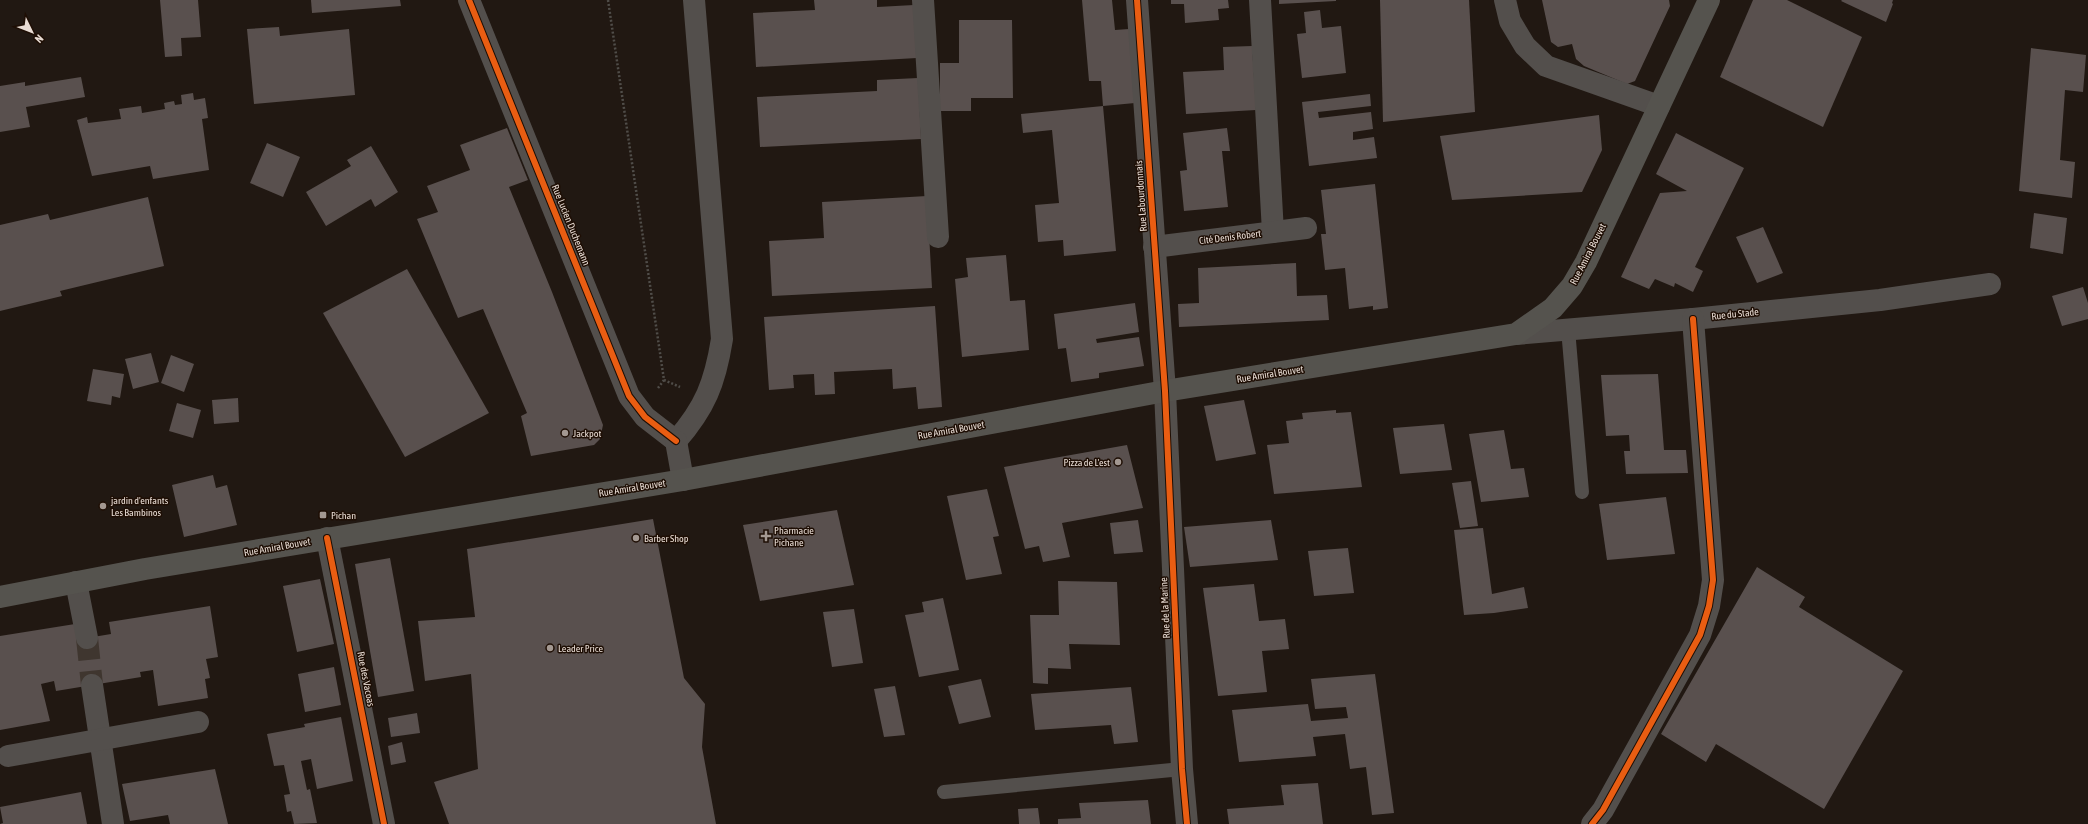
<svg xmlns="http://www.w3.org/2000/svg" width="2088" height="824" font-family="'Asap Condensed',sans-serif">
<rect width="100%" height="100%" fill="#211812"/>
<g fill="#59504e">
<path d="M 160,0 L 198,0 L 201,37 L 181,38 L 182,56 L 165,57 Z"/>
<path d="M 311,0 L 400,0 L 401,6 L 312,13 Z"/>
<path d="M 814,0 L 877,0 L 877,7 L 914,5 L 917,58 L 756,67 L 753,13 L 815,10 Z"/>
<path d="M 1082,0 L 1112,0 L 1115,30 L 1129,29 L 1135,103 L 1103,106 L 1101,81 L 1089,81 Z"/>
<path d="M 1171,0 L 1228,0 L 1229,8 L 1218,9 L 1219,20 L 1185,23 L 1184,4 L 1171,4 Z"/>
<path d="M 1279,0 L 1336,0 L 1336,1 L 1279,4 Z"/>
<path d="M 1380,0 L 1469,0 L 1475,112 L 1383,122 Z"/>
<path d="M 1542,0 L 1669,0 L 1670,6 L 1635,81 L 1627,84 L 1584,66 L 1576,59 L 1572,44 L 1558,47 L 1551,42 Z"/>
<path d="M 1753,0 L 1787,0 L 1862,37 L 1823,127 L 1720,77 Z"/>
<path d="M 1842,0 L 1893,0 L 1892,3 L 1893,4 L 1886,22 L 1841,1 Z"/>
<path d="M 1320,10 L 1322,28 L 1341,26 L 1346,73 L 1302,78 L 1297,34 L 1306,33 L 1304,12 Z"/>
<path d="M 959,20 L 1012,20 L 1013,98 L 971,98 L 971,111 L 940,111 L 940,63 L 959,63 Z"/>
<path d="M 279,27 L 280,36 L 349,29 L 355,95 L 254,104 L 247,29 Z"/>
<path d="M 1252,46 L 1256,110 L 1186,114 L 1183,72 L 1224,70 L 1223,47 Z"/>
<path d="M 2031,48 L 2086,55 L 2083,92 L 2065,90 L 2060,160 L 2075,162 L 2072,198 L 2019,191 Z"/>
<path d="M 81,77 L 85,97 L 26,107 L 30,127 L 0,132 L 0,86 L 25,82 L 25,86 Z"/>
<path d="M 918,78 L 921,139 L 760,147 L 757,97 L 877,91 L 877,80 Z"/>
<path d="M 193,93 L 194,100 L 205,98 L 208,118 L 202,119 L 209,170 L 153,179 L 150,166 L 92,176 L 77,120 L 87,117 L 88,123 L 121,119 L 119,109 L 141,106 L 142,113 L 165,109 L 164,103 L 174,101 L 175,105 L 182,104 L 181,95 Z"/>
<path d="M 1370,94 L 1371,106 L 1318,112 L 1319,118 L 1371,112 L 1373,129 L 1353,132 L 1353,140 L 1374,137 L 1377,158 L 1309,166 L 1302,102 Z"/>
<path d="M 1103,106 L 1116,251 L 1064,256 L 1063,240 L 1038,242 L 1035,205 L 1059,203 L 1052,130 L 1023,133 L 1021,114 Z"/>
<path d="M 1599,115 L 1602,150 L 1582,192 L 1452,200 L 1440,136 Z"/>
<path d="M 507,128 L 528,180 L 509,187 L 552,292 L 603,425 L 600,439 L 594,445 L 531,456 L 521,416 L 527,413 L 483,309 L 458,318 L 417,219 L 438,212 L 427,186 L 470,170 L 460,145 Z"/>
<path d="M 1227,128 L 1230,151 L 1222,151 L 1228,207 L 1184,211 L 1180,171 L 1187,170 L 1183,133 Z"/>
<path d="M 1676,133 L 1744,168 L 1695,267 L 1703,271 L 1693,292 L 1675,283 L 1674,287 L 1655,279 L 1649,289 L 1621,277 L 1660,193 L 1687,191 L 1656,174 Z"/>
<path d="M 267,143 L 300,157 L 283,197 L 250,183 Z"/>
<path d="M 371,146 L 398,192 L 375,207 L 371,199 L 326,226 L 306,192 L 351,166 L 347,160 Z"/>
<path d="M 1375,184 L 1388,308 L 1373,310 L 1373,306 L 1349,309 L 1345,268 L 1325,270 L 1321,234 L 1326,234 L 1321,190 Z"/>
<path d="M 927,196 L 932,288 L 772,296 L 769,241 L 824,238 L 822,202 Z"/>
<path d="M 148,197 L 164,266 L 60,291 L 62,296 L 0,311 L 0,225 L 48,214 L 50,220 Z"/>
<path d="M 2034,213 L 2067,218 L 2063,254 L 2030,248 Z"/>
<path d="M 1763,227 L 1783,273 L 1757,283 L 1736,237 Z"/>
<path d="M 1006,255 L 1010,301 L 1025,300 L 1029,350 L 962,357 L 955,279 L 968,277 L 966,258 Z"/>
<path d="M 1296,263 L 1297,296 L 1327,295 L 1329,320 L 1179,327 L 1178,304 L 1199,303 L 1198,268 Z"/>
<path d="M 407,269 L 489,413 L 405,457 L 323,313 Z"/>
<path d="M 2083,287 L 2088,303 L 2088,319 L 2062,326 L 2052,296 Z"/>
<path d="M 1135,303 L 1139,332 L 1096,339 L 1097,343 L 1139,337 L 1144,366 L 1099,373 L 1099,378 L 1071,382 L 1066,348 L 1058,349 L 1054,314 Z"/>
<path d="M 935,306 L 942,407 L 918,409 L 916,387 L 893,389 L 892,369 L 834,372 L 835,394 L 815,395 L 814,374 L 793,375 L 794,388 L 769,390 L 764,317 Z"/>
<path d="M 151,353 L 159,382 L 133,389 L 125,359 Z"/>
<path d="M 171,355 L 194,364 L 184,392 L 161,383 Z"/>
<path d="M 93,369 L 124,374 L 120,398 L 112,396 L 111,405 L 87,401 Z"/>
<path d="M 1658,374 L 1664,450 L 1686,450 L 1688,473 L 1626,474 L 1624,451 L 1630,451 L 1629,435 L 1606,436 L 1601,375 Z"/>
<path d="M 238,398 L 239,422 L 214,424 L 212,400 Z"/>
<path d="M 1244,400 L 1256,454 L 1216,461 L 1204,406 Z"/>
<path d="M 177,403 L 201,410 L 193,438 L 169,431 Z"/>
<path d="M 1336,410 L 1336,413 L 1351,412 L 1362,487 L 1274,494 L 1267,445 L 1289,443 L 1286,421 L 1303,419 L 1302,413 Z"/>
<path d="M 1444,424 L 1452,470 L 1400,474 L 1393,428 Z"/>
<path d="M 1504,430 L 1511,469 L 1524,468 L 1529,497 L 1481,502 L 1469,434 Z"/>
<path d="M 1127,445 L 1143,508 L 1062,523 L 1070,557 L 1043,562 L 1039,546 L 1025,549 L 1004,467 Z"/>
<path d="M 213,475 L 216,488 L 227,485 L 237,525 L 184,537 L 172,485 Z"/>
<path d="M 1471,481 L 1478,526 L 1460,528 L 1452,483 Z"/>
<path d="M 987,489 L 999,536 L 993,537 L 1002,574 L 966,580 L 947,496 Z"/>
<path d="M 1666,497 L 1675,554 L 1607,560 L 1599,504 Z"/>
<path d="M 837,510 L 854,585 L 760,601 L 743,525 Z"/>
<path d="M 653,519 L 684,678 L 705,704 L 702,747 L 716,824 L 449,824 L 434,782 L 478,769 L 471,674 L 425,681 L 418,621 L 475,617 L 467,549 Z"/>
<path d="M 1138,520 L 1143,552 L 1114,554 L 1110,523 Z"/>
<path d="M 1271,520 L 1278,560 L 1190,567 L 1184,527 Z"/>
<path d="M 1483,528 L 1492,594 L 1524,587 L 1528,608 L 1494,613 L 1464,615 L 1454,530 Z"/>
<path d="M 1348,548 L 1354,593 L 1314,596 L 1308,551 Z"/>
<path d="M 390,558 L 414,691 L 378,697 L 355,564 Z"/>
<path d="M 1757,567 L 1805,597 L 1799,607 L 1903,671 L 1824,809 L 1716,744 L 1706,762 L 1661,734 Z"/>
<path d="M 320,579 L 334,644 L 297,652 L 283,586 Z"/>
<path d="M 1058,581 L 1117,582 L 1120,645 L 1069,644 L 1071,669 L 1048,668 L 1048,684 L 1033,683 L 1030,615 L 1059,615 Z"/>
<path d="M 1254,584 L 1259,621 L 1285,619 L 1289,649 L 1262,651 L 1267,692 L 1218,696 L 1203,588 Z"/>
<path d="M 943,598 L 959,670 L 919,677 L 905,615 L 924,612 L 922,602 Z"/>
<path d="M 210,606 L 218,657 L 206,659 L 210,678 L 205,679 L 208,698 L 158,706 L 153,670 L 140,672 L 141,677 L 56,691 L 54,681 L 41,684 L 50,721 L 0,730 L 0,636 L 75,624 L 87,638 L 111,634 L 109,622 Z"/>
<path d="M 854,609 L 863,663 L 832,667 L 823,612 Z"/>
<path d="M 334,667 L 341,705 L 305,712 L 298,674 Z"/>
<path d="M 1375,674 L 1394,813 L 1372,815 L 1366,767 L 1350,769 L 1345,734 L 1313,737 L 1316,756 L 1239,762 L 1232,710 L 1308,704 L 1311,721 L 1348,718 L 1346,707 L 1315,709 L 1311,679 Z"/>
<path d="M 981,679 L 991,717 L 959,724 L 948,686 Z"/>
<path d="M 895,686 L 905,735 L 884,737 L 874,689 Z"/>
<path d="M 1131,687 L 1138,742 L 1114,744 L 1111,725 L 1035,730 L 1031,694 Z"/>
<path d="M 417,713 L 420,733 L 391,737 L 388,718 Z"/>
<path d="M 341,717 L 353,781 L 317,789 L 311,759 L 301,761 L 307,790 L 310,789 L 317,823 L 294,824 L 291,811 L 287,812 L 284,795 L 290,794 L 284,765 L 274,766 L 267,734 L 305,727 L 304,724 Z"/>
<path d="M 402,742 L 406,762 L 391,765 L 388,746 Z"/>
<path d="M 215,769 L 228,824 L 170,824 L 168,815 L 130,821 L 122,784 Z"/>
<path d="M 1318,783 L 1323,824 L 1229,824 L 1227,809 L 1284,805 L 1281,785 Z"/>
<path d="M 81,792 L 87,824 L 0,824 L 3,823 L 0,807 Z"/>
<path d="M 1148,800 L 1151,824 L 1058,824 L 1058,819 L 1081,818 L 1079,803 Z"/>
<path d="M 1038,808 L 1040,824 L 1019,824 L 1018,809 Z"/>
</g>
<g fill="none" stroke-linecap="round" stroke-linejoin="round">
<path stroke="#3f362f" stroke-width="22" stroke-dasharray="22 11" stroke-linecap="butt" d="M 87,638 L 92,685"/>
<g stroke="#504d49" stroke-width="2.5" stroke-dasharray="2 2" stroke-linecap="butt">
<path d="M 608,0 L 664,380 L 680,387"/>
<path d="M 658,388 L 664,380"/>
</g>
<g stroke="#534f4c" stroke-width="14">
<path d="M 1568,329 L 1582,492"/>
<path d="M 944,792 L 1182,769"/>
</g>
<g stroke="#534f4c" stroke-width="22">
<path d="M 469,0 L 629,396 L 645,417 L 676,441"/>
<path d="M 923,0 L 938,237"/>
<path d="M 1137,0 L 1165,391 L 1182,769 L 1187,824"/>
<path d="M 1260,0 L 1273,232"/>
<path d="M 1505,0 L 1510,21 L 1525,46 L 1546,66 L 1659,106"/>
<path d="M 1154,247 L 1306,228"/>
<path d="M 1516,334 L 1693,319 L 1880,300 L 1990,284"/>
<path d="M 676,441 C 705,408 715,383 722,339 L 694,0"/>
<path d="M 676,441 L 683,480"/>
<path d="M 327,538 L 384,824"/>
<path d="M 76,582 L 87,638"/>
<path d="M 92,685 L 113,824"/>
<path d="M 8,756 L 198,722"/>
<path d="M 1592,824 L 1603,810 L 1700,635 L 1709,606 L 1713,580 L 1693,319"/>
</g>
<path stroke="#55534e" stroke-width="22" d="M 0,597 L 145,569 L 683,480 L 1165,391 L 1516,334 L 1553,308 L 1572,286 L 1586,262 L 1709,0"/>
<g stroke="#1e0e04" stroke-width="8">
<g id="cycleway">
<path d="M 469,0 L 629,396 L 645,417 L 676,441"/>
<path d="M 1137,0 L 1165,391 L 1182,769 L 1187,824"/>
<path d="M 327,538 L 384,824"/>
<path d="M 1592,824 L 1603,810 L 1700,635 L 1709,606 L 1713,580 L 1693,319"/>
</g>
</g>
<use href="#cycleway" stroke="#e95d12" stroke-width="6"/>
</g>
<g fill="#a39891" stroke="#1e0e04" stroke-width="1.5">
<circle cx="565" cy="433" r="4"/>
<circle cx="1118" cy="462" r="4"/>
<circle cx="103" cy="506" r="4"/>
<rect x="319" y="511" width="8" height="8" rx="2"/>
<path d="M764 530h4v4h4v4h-4v4h-4v-4h-4v-4h4z"/>
<circle cx="636" cy="538" r="4"/>
<circle cx="550" cy="648" r="4"/>
</g>
<g text-anchor="middle" dominant-baseline="central" stroke-width="3" stroke-linejoin="round" paint-order="stroke">
<g font-size="10" fill="#e9ddd5" stroke="#1e0e04">
<text transform="translate(1141 196) rotate(-94)">Rue Labourdonnais</text>
<text transform="translate(571 225) rotate(68)">Rue Lucien Duchemann</text>
<text transform="translate(1230 237) rotate(-7)">Cité Denis Robert</text>
<text transform="translate(1588 254) rotate(-63)">Rue Amiral Bouvet</text>
<text transform="translate(1735 314) rotate(-6)">Rue du Stade</text>
<text transform="translate(1270 374) rotate(-9)">Rue Amiral Bouvet</text>
<text transform="translate(951 430) rotate(-10)">Rue Amiral Bouvet</text>
<text transform="translate(632 488) rotate(-9)">Rue Amiral Bouvet</text>
<text transform="translate(277 547) rotate(-10)">Rue Amiral Bouvet</text>
<text transform="translate(1165 608) rotate(-93)">Rue de la Marine</text>
<text transform="translate(366 679) rotate(79)">Rue des Vacoas</text>
</g>
<g font-size="10" fill="#e9ddd5" stroke="#1e0e04" text-anchor="start">
<text x="573" y="433">Jackpot</text>
<text x="1110" y="462" text-anchor="end">Pizza de L'est</text>
<text x="111" y="500">jardin d'enfants<tspan x="111" dy="12">Les Bambinos</tspan></text>
<text x="331" y="515">Pichan</text>
<text x="774" y="530">Pharmacie<tspan x="774" dy="12">Pichane</tspan></text>
<text x="644" y="538">Barber Shop</text>
<text x="558" y="648">Leader Price</text>
</g>
</g>
<g transform="translate(32 32) rotate(133)" stroke="#1e0e04" stroke-width="3" paint-order="stroke">
<path d="M0-3L7 15L0 10L-7 15Z" fill="#e9ddd5"/>
<text y="-6" font-size="11" font-weight="bold" text-anchor="middle" fill="#e9ddd5">N</text>
</g>
</svg>
